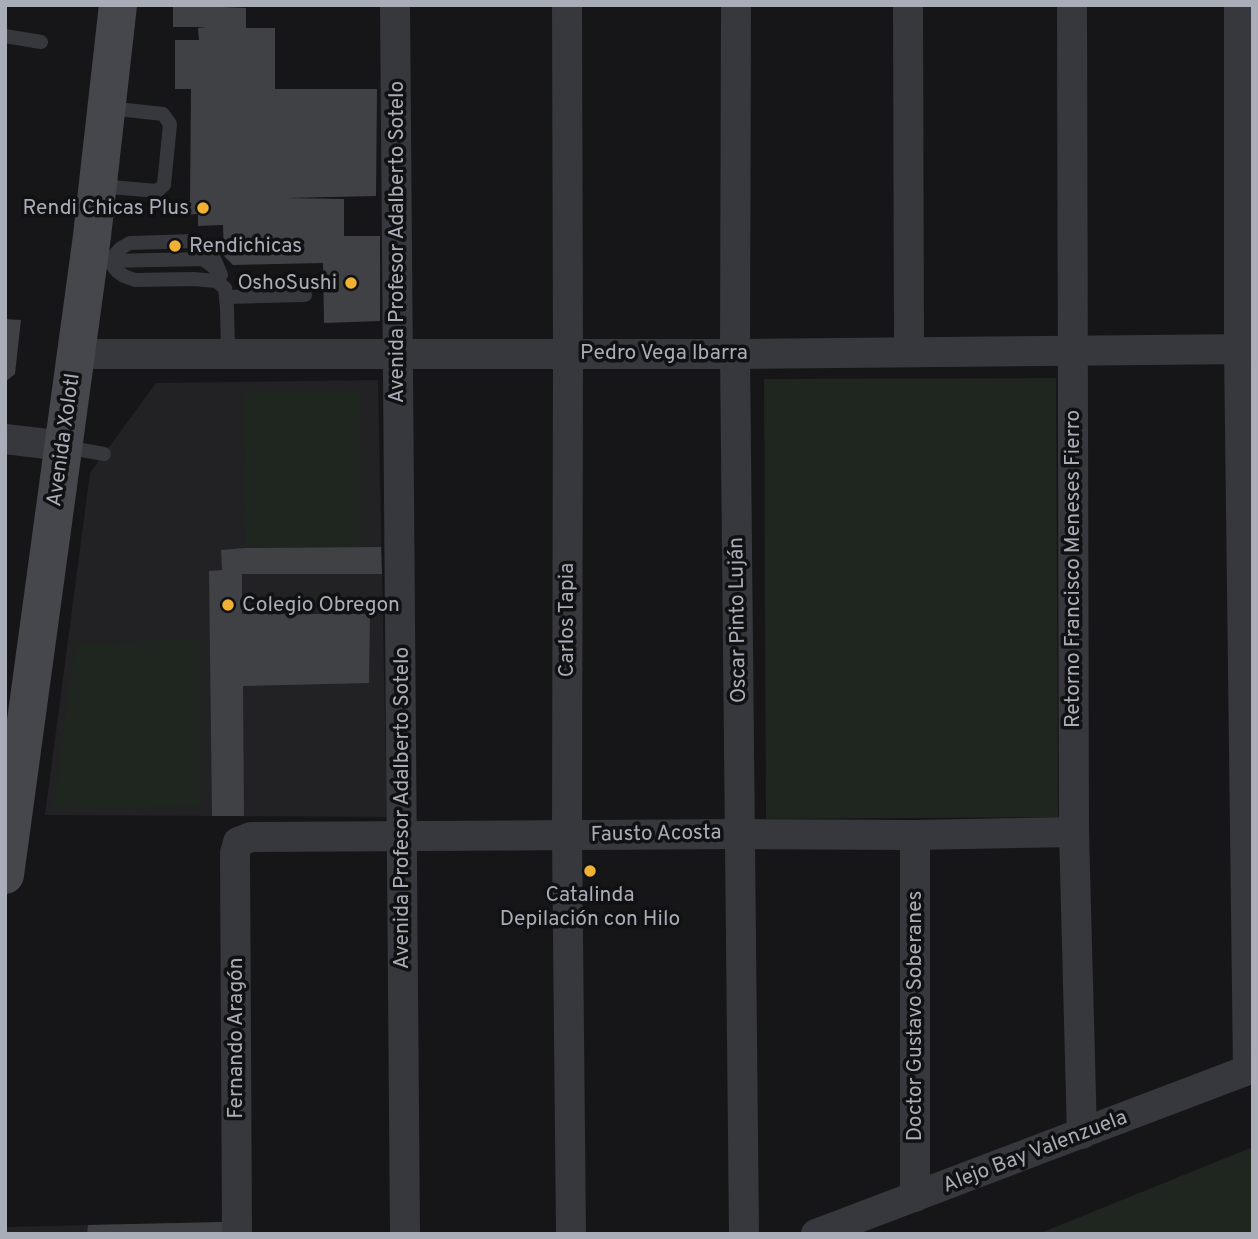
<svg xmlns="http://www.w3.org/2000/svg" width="1258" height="1239" font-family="Overpass,sans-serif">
<rect width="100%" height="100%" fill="#161618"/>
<g fill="#222225">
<path d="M 378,380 L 387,817 L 45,815 L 90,473 L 156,383 Z"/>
<path d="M 222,1222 L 222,1234 L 5,1234 L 5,1227 Z"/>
</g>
<g fill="#1e261f">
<path d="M 1056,378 L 1058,817 L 766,819 L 764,379 Z"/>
<path d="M 360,391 L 362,547 L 245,548 L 244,392 Z"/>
<path d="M 201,638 L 201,806 L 53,809 L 75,644 Z"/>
<path d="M 1253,1147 L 1253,1234 L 1038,1234 Z"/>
</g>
<g fill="#404145">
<path d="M 173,5 L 246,8 L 246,28 L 275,28 L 275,89 L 377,89 L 376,196 L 286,198 L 344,199 L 344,236 L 380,236 L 380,321 L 324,323 L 323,263 L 233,265 L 224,256 L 223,225 L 198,226 L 198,214 L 184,215 L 183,201 L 190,201 L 191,89 L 175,89 L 175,40 L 199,40 L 198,28 L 206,27 L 173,27 Z"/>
<path d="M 5,319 L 21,320 L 15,374 L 5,382 Z"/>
<path d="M 381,547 L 382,574 L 242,574 L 242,614 L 370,614 L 369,683 L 243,686 L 244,816 L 212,816 L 209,571 L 222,570 L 221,550 L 245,548 Z"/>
<path d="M 222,1222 L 222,1234 L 87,1234 L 88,1225 Z"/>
</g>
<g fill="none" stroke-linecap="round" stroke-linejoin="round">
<g stroke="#37383d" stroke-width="14">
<path d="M 5,36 L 41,42"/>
<path d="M 99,186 L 157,191 L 164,185 L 170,124 L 163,114 L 108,108"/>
<path d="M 92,261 L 109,261 L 117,271 L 124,276 L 135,280 L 194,279 L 216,281 L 225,288 L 227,308 L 228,353"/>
<path d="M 109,261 L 121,248 L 130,243 L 196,241 C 211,247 215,261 221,275"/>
<path d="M 109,261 L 203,259 L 216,269"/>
<path d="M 226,297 L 305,295"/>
<path d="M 65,447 L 104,454"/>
</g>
<g stroke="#37383d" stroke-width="30">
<path d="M 395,5 L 405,1234"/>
<path d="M 567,5 L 568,353 L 567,835 L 571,1234"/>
<path d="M 736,5 L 735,354 L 744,1234"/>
<path d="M 908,5 L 909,352"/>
<path d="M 1072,5 L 1074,832 L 1082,1134"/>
<path d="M 1239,5 L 1239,349 L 1248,1070"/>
<path d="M 76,354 L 735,354 L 1253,349"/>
<path d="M 5,439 L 64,446"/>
<path d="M 915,1197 L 915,835"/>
<path d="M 237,1234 L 235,853 L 238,842 L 251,837 L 740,834 L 915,835 L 1074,832"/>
<path d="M 816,1234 L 1253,1068"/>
</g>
<path stroke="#45474d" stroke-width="38" d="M 5,875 L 92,236 L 118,5"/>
</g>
<g fill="#f2b134" stroke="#111113" stroke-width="2.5">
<circle cx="203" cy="208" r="7"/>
<circle cx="175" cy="246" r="7"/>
<circle cx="351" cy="283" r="7"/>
<circle cx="228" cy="605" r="7"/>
<circle cx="590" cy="871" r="7"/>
</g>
<g text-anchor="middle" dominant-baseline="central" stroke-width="7" stroke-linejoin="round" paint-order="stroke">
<g font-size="21" fill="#a8adb8" stroke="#111113" text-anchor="end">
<text x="189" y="208">Rendi Chicas Plus</text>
<text x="189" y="246" text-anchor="start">Rendichicas</text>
<text x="337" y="283">OshoSushi</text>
<text x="242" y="605" text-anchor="start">Colegio Obregon</text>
<text x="590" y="895" text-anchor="middle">Catalinda<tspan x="590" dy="24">Depilación con Hilo</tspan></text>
</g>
<g font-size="21" fill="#a8adb8" stroke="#111113">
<text transform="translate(397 242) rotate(-90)">Avenida Profesor Adalberto Sotelo</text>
<text x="664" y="353">Pedro Vega Ibarra</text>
<text transform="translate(64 440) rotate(-82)">Avenida Xolotl</text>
<text transform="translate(1073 569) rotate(-90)">Retorno Francisco Meneses Fierro</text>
<text transform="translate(567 620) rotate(-90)">Carlos Tapia</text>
<text transform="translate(738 620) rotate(-91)">Oscar Pinto Luján</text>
<text transform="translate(402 808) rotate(-90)">Avenida Profesor Adalberto Sotelo</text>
<text transform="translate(656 834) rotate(-1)">Fausto Acosta</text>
<text transform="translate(915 1016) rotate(-90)">Doctor Gustavo Soberanes</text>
<text transform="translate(236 1038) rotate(-90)">Fernando Aragón</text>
<text transform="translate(1035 1152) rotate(-21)">Alejo Bay Valenzuela</text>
</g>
</g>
<rect width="1258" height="1239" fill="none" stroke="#a8adb8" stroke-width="14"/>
</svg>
